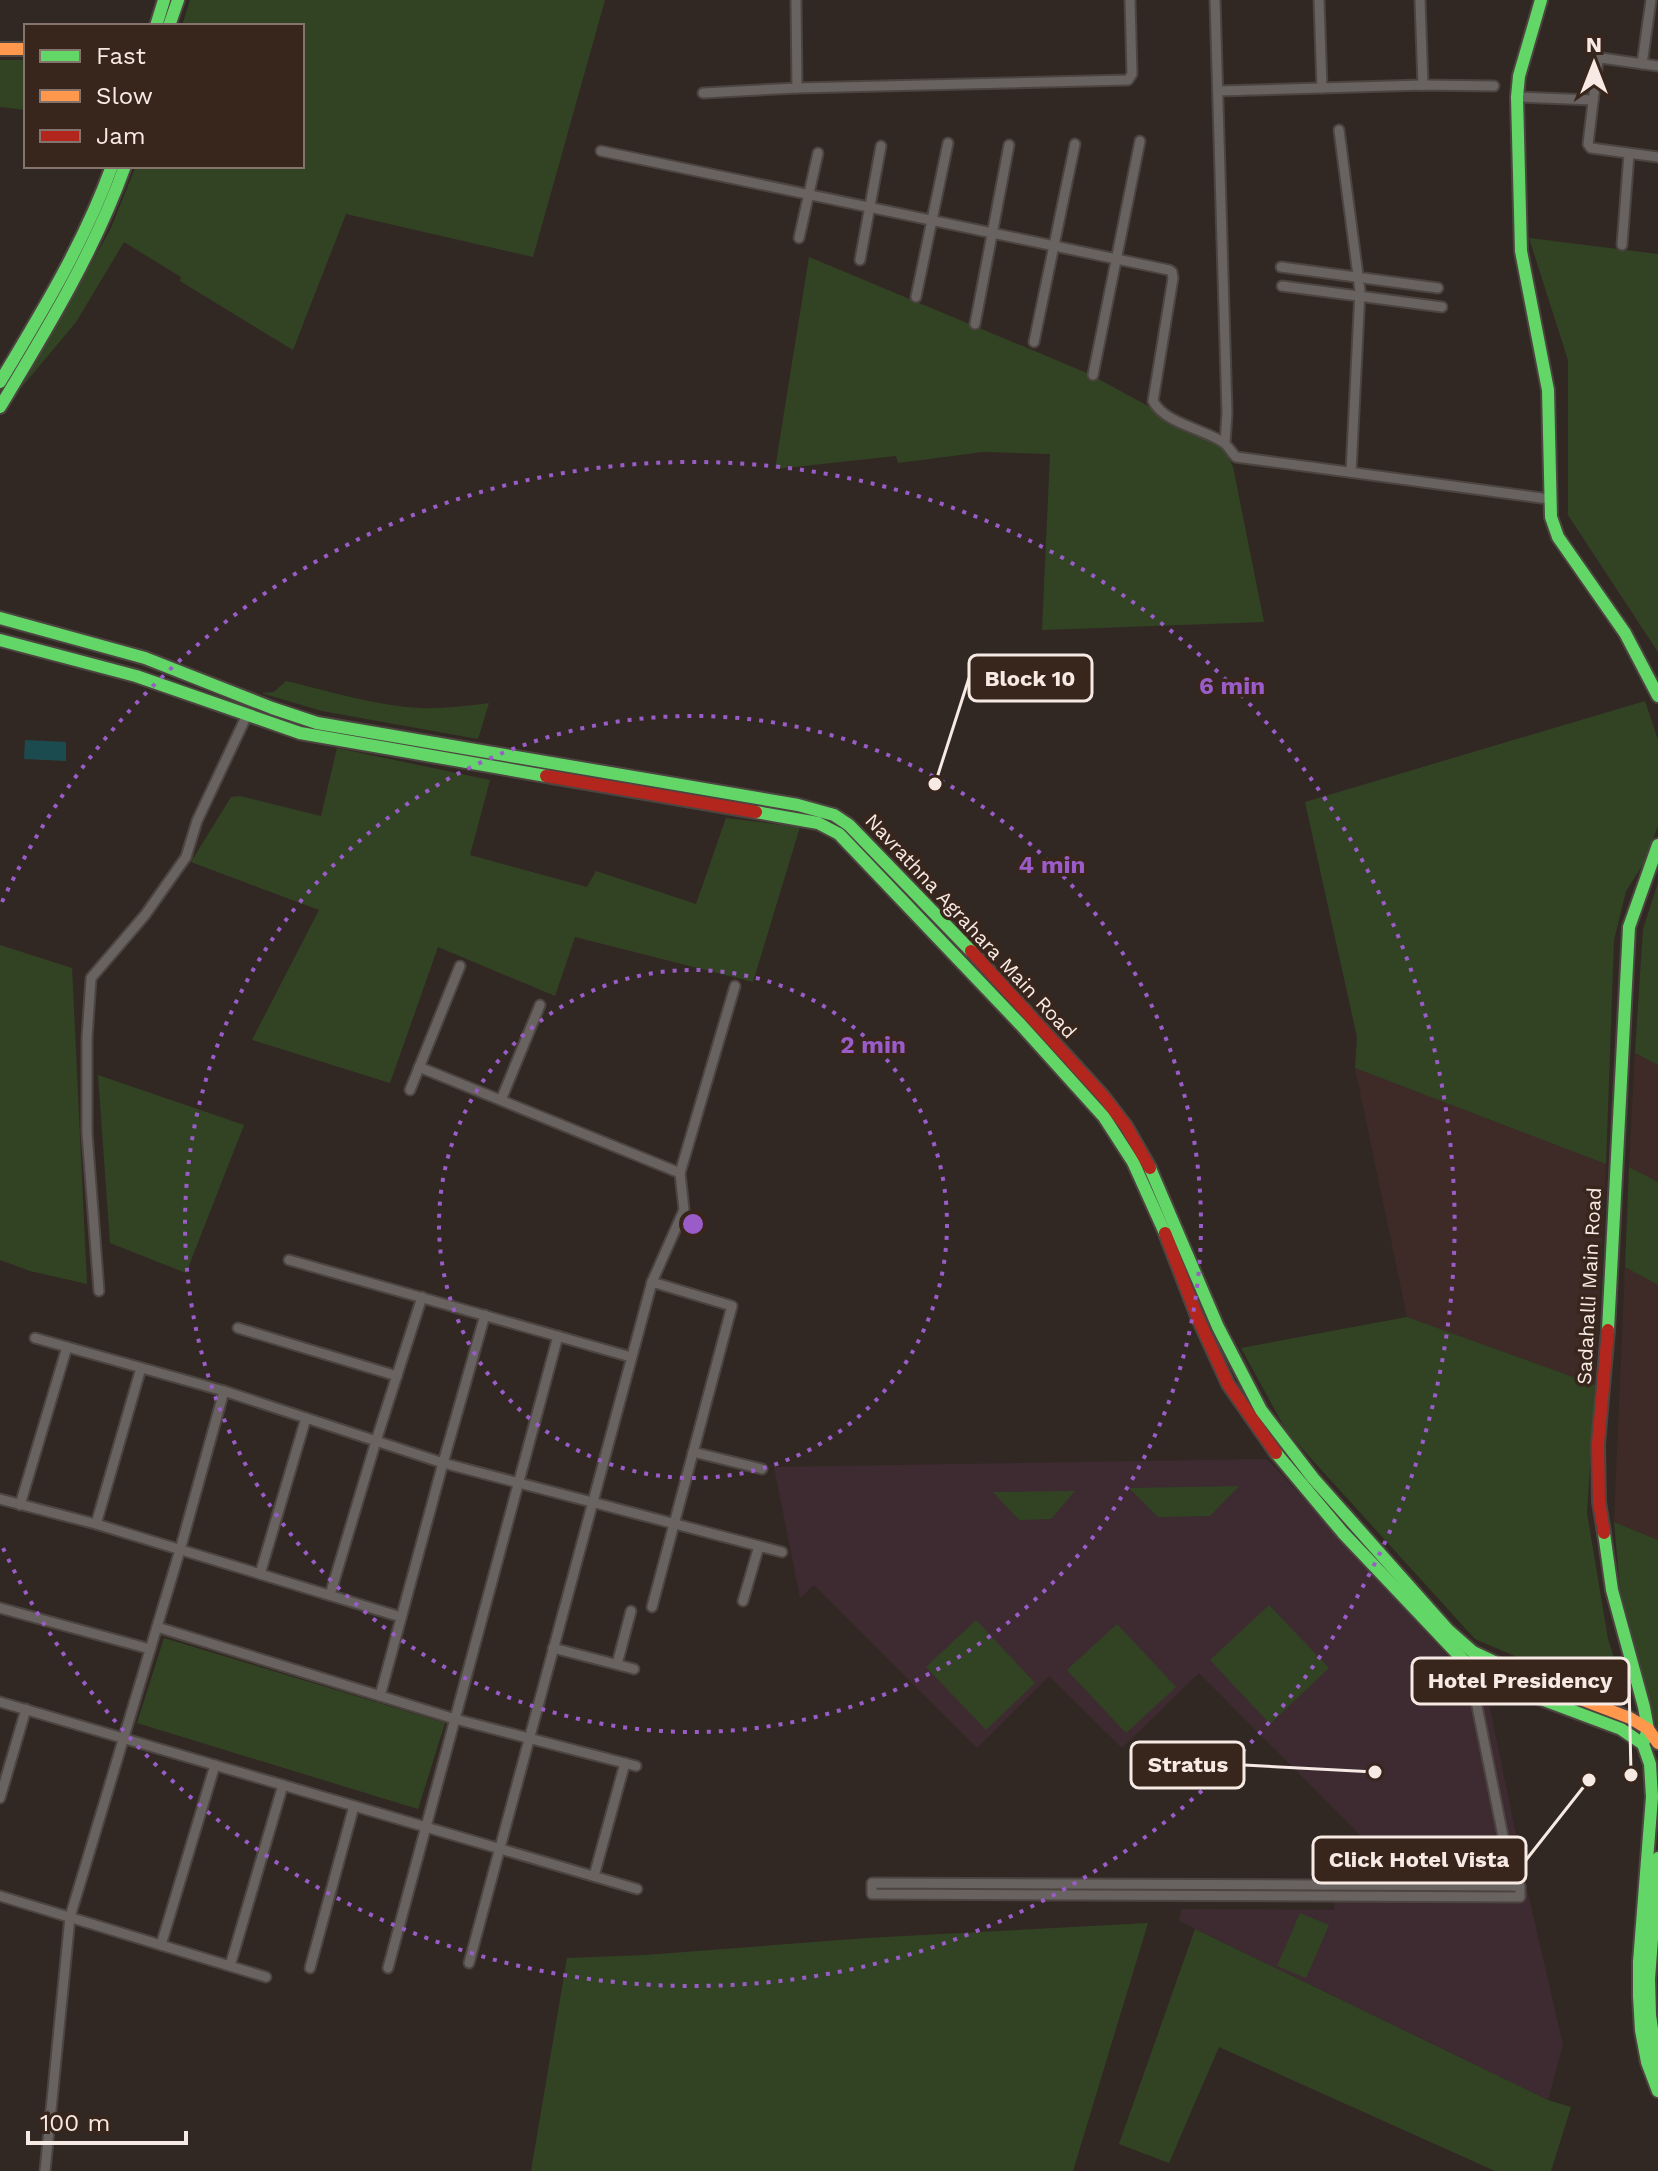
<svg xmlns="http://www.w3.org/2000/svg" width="1658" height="2171" font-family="'Work Sans',sans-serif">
<rect width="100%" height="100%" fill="#322823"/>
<path fill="#3d2b31" d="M 1267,1459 L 1450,1659 L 1485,1684 L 1528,1893 L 1563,2045 L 1548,2100 L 1179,1921 L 1181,1909 L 1334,1910 L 1335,1864 L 1389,1864 L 1199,1673 L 1122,1748 L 1049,1676 L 977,1748 L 814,1585 L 800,1598 L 774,1467 Z"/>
<g fill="#3e2b28">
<path d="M 1635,1053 L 1658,1065 L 1658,1182 L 1629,1167 Z"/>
<path d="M 1355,1068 L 1606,1164 L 1595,1385 L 1407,1317 Z"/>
<path d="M 1625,1267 L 1658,1285 L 1658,1540 L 1614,1522 Z"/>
</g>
<g fill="#324324">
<path d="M 190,0 L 605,0 L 533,257 L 346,214 L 293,350 L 180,281 L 181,277 L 124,242 L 76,322 L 21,388 L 110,230 L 136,166 L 302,166 L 302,26 L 182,26 Z"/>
<path d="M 0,60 L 26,60 L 26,110 L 0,107 Z"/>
<path d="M 1529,238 L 1658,254 L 1658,652 L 1568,515 L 1568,360 Z"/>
<path d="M 809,257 L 1087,373 L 1224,447 L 1233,467 L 1264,622 L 1042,630 L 1050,454 L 983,452 L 898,463 L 896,456 L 775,469 Z"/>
<path d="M 286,681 C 330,691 375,706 420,708 C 443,709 466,706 489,703 L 478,739 L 322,711 L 261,693 L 274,692 Z"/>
<path d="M 1645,701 L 1658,740 L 1658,826 L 1644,863 L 1626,891 L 1614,940 L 1606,1164 L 1355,1068 L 1357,1037 L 1305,802 Z"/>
<path d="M 337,748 L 490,780 L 470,855 L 587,887 L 596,871 L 696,904 L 726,818 L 800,827 L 753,982 L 575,937 L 555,996 L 438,947 L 390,1083 L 252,1040 L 319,910 L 191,862 L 231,797 L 240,796 L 321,816 Z"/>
<path d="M 1658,883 L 1658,1065 L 1635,1053 L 1643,929 Z"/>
<path d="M 0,945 L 72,968 L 87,1284 L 30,1271 L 0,1260 Z"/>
<path d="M 98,1075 L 244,1125 L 186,1273 L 110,1243 Z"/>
<path d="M 1629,1167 L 1658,1182 L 1658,1285 L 1625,1267 Z"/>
<path d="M 1407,1317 L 1595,1385 L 1587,1513 L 1608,1639 L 1629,1705 L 1475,1639 L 1287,1432 L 1241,1348 Z"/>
<path d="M 1239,1486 L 1210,1516 L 1158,1517 L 1129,1488 Z"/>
<path d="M 1075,1491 L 1051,1519 L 1019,1520 L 993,1492 Z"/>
<path d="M 1614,1522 L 1658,1540 L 1658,1732 L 1620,1589 Z"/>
<path d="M 1269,1605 L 1329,1668 L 1270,1724 L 1210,1660 Z"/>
<path d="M 976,1620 L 1035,1683 L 986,1730 L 926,1667 Z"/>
<path d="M 1117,1624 L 1176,1687 L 1126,1733 L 1067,1670 Z"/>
<path d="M 164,1638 L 445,1723 L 418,1809 L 137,1723 Z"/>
<path d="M 1300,1913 L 1329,1925 L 1306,1978 L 1277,1966 Z"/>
<path d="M 1148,1923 L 1073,2171 L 531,2171 L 567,1958 L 645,1955 L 867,1938 Z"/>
<path d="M 1195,1929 L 1548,2100 L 1571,2107 L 1551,2171 L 1495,2171 L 1219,2047 L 1169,2163 L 1119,2144 Z"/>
</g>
<path fill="#1c4b4f" d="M 25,740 L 66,742 L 66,761 L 24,759 Z"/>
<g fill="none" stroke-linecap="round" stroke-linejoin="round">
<g stroke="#4c4440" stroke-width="13">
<g id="street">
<path d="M 796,0 L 797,88"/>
<path d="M 1215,0 L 1227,413 L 1225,443"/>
<path d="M 1319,0 L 1322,88"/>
<path d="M 1420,0 L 1423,85"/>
<path d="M 1642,64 L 1651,0"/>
<path d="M 1658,66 L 1601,58 L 1598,60 L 1588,144 L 1591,148 L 1658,157"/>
<path d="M 1218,91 L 1423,85 L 1494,86"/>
<path d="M 703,93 L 797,88 L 1128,80 L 1132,74 L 1130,0"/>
<path d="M 1517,97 L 1593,100"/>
<path d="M 1339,130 L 1360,291 L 1351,472"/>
<path d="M 601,151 L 1169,270 L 1172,272 L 1173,278 L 1153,401 C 1165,424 1205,429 1224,443 C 1228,446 1232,453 1236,457 L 1549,499"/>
<path d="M 799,238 L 818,153"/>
<path d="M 1622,245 L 1629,154"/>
<path d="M 860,260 L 881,146"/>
<path d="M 1281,267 L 1438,288"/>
<path d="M 1282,286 L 1442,307"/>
<path d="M 916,297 L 948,143"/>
<path d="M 975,324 L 1009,145"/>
<path d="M 1034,342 L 1075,144"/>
<path d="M 1093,375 L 1140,141"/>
<path d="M 419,1067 L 680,1173"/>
<path d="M 410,1090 L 460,966"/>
<path d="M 501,1100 L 540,1005"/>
<path d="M 289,1260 L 631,1357"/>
<path d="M 652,1282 L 732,1306 L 652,1607"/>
<path d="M 99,1291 L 87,1133 L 87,1038 L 91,978 L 145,915 L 186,857 L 197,821 L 247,715"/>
<path d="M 238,1328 L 397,1376"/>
<path d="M 35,1338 L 224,1391 L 443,1463 L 782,1552"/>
<path d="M 693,1452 L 762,1469"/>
<path d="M 0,1499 L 96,1524 L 401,1617"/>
<path d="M 20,1505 L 67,1347"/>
<path d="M 96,1524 L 141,1368"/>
<path d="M 260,1574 L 306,1418"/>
<path d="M 330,1595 L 376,1441 L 422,1297"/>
<path d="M 743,1601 L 759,1546"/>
<path d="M 0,1608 L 150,1649"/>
<path d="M 157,1627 L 455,1719 L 636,1766"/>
<path d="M 553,1648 L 634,1669"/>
<path d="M 617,1664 L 631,1611"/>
<path d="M 1469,1666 L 1513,1886"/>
<path d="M 380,1696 L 443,1463 L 485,1315"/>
<path d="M 0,1702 L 637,1889"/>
<path d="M 0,1798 L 26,1709"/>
<path d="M 594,1876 L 625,1763"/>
<path d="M 872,1883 L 1520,1886 L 1520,1897 L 872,1894 Z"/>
<path d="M 0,1896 L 266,1977"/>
<path d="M 161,1945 L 215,1765"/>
<path d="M 469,1963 L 652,1282 L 684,1210 L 680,1173 L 735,986"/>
<path d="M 230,1966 L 283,1785"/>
<path d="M 310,1968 L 354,1806"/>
<path d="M 388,1968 L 558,1336"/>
<path d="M 45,2171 L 70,1917 L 180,1550 L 224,1391"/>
</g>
</g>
<g stroke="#4c4440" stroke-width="16">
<g id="fast">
<path d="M 1541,0 L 1519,76 L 1517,97 L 1521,251 L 1548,390 L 1551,517 L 1558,537 L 1625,633 L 1658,696"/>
<path d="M 156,26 L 164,0"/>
<path d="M 169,26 L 178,0"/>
<path d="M 0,382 C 42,312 84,243 112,166"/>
<path d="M 0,407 C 47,329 94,252 125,166"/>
<path d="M 0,618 L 145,658 L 272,708 L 317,723 L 798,805 L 834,815 L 849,825 L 971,951"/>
<path d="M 0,640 L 136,676 L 300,733 L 546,776"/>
<path d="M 756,812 L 818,823 L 839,834 L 1021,1025 L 1104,1117 L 1133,1162 L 1165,1233"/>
<path d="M 1150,1168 L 1218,1327 L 1261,1410 L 1313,1478 L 1448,1630 L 1473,1652 L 1507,1668"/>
<path d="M 1608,1330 L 1629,927 L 1658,845"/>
<path d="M 1276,1453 L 1343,1533 L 1469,1666 L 1525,1693 L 1621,1729 L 1643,1744"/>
<path d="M 1604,1533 L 1612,1590 L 1644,1707 L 1648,1729 L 1643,1744 L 1650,1764 L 1652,1797 L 1639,1962 L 1639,1996 L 1641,2030 L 1647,2062 L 1658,2091"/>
<path d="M 1658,1858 L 1649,1979 L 1650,2015 L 1658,2071"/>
</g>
</g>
<g stroke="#4c4440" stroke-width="16">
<g id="slow">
<path d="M 0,49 L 26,49"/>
<path d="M 1507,1668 L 1533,1681 L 1630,1718 L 1648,1729 L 1658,1743"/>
</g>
</g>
<g stroke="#4c4440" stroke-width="16">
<g id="jam">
<path d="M 546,776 L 756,812"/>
<path d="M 971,951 L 1103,1096 L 1126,1126 L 1150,1168"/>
<path d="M 1165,1233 L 1197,1316 L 1228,1384 L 1276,1453"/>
<path d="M 1604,1533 L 1599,1502 L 1598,1444 L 1608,1330"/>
</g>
</g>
<use href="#street" stroke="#686360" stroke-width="9"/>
<use href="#fast" stroke="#63d668" stroke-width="12"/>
<use href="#slow" stroke="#ff974d" stroke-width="12"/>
<use href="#jam" stroke="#b3261e" stroke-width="12"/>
</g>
<g fill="none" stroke="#9a5cc8" stroke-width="4" stroke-dasharray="4 8">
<circle cx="693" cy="1224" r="254"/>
<circle cx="693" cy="1224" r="508"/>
<path d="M2 902A762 762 0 1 1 2 1546"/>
</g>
<g text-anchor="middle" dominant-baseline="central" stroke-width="7" stroke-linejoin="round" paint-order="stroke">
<g font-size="20" fill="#f7eae4" stroke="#38261d">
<text transform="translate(971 926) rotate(47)">Navrathna Agrahara Main Road</text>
<text transform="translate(1589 1286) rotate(-87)">Sadahalli Main Road</text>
</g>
</g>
<circle cx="693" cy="1224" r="12" fill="#9a5cc8" stroke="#38261d" stroke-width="4"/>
<g font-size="24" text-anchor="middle" font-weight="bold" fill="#9a5cc8" stroke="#38261d" stroke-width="7" stroke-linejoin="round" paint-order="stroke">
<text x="1232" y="694">6 min</text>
<text x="1052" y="873">4 min</text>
<text x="873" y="1053">2 min</text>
</g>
<path fill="none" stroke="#f7eae4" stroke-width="3" d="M935 784L969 678M1631 1775L1629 1681M1375 1772L1244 1765M1589 1780L1526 1860"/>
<g fill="#f7eae4" stroke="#38261d" stroke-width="3">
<circle cx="935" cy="784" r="8"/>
<circle cx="1631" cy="1775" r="8"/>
<circle cx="1375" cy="1772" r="8"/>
<circle cx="1589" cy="1780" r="8"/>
</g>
<g fill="#38261d" stroke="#f7eae4" stroke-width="3">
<rect x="969" y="655" width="123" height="46" rx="8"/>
<rect x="1412" y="1658" width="217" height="46" rx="8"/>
<rect x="1131" y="1742" width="113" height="46" rx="8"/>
<rect x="1313" y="1837" width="213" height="46" rx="8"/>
</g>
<g font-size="22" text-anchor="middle" font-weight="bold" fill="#f7eae4">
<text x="1030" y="686">Block 10</text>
<text x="1520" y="1688">Hotel Presidency</text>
<text x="1188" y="1772">Stratus</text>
<text x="1419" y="1867">Click Hotel Vista</text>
</g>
<rect x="24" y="24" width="280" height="144" fill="#38261d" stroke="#84746d" stroke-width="2"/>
<rect x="40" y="50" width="40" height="12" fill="#63d668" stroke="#84746d" stroke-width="2"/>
<text x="96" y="64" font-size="24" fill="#f7eae4">Fast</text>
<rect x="40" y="90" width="40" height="12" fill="#ff974d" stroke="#84746d" stroke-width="2"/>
<text x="96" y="104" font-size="24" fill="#f7eae4">Slow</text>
<rect x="40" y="130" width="40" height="12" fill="#b3261e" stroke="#84746d" stroke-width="2"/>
<text x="96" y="144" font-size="24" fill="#f7eae4">Jam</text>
<g transform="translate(1594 64)" stroke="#38261d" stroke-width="6" paint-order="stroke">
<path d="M0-6L14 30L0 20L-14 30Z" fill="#f7eae4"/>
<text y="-12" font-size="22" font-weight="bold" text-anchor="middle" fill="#f7eae4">N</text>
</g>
<path d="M28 2131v12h158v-12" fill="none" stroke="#f7eae4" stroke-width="4"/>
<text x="40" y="2131" font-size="24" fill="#f7eae4" stroke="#38261d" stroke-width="6" paint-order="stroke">100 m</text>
</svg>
